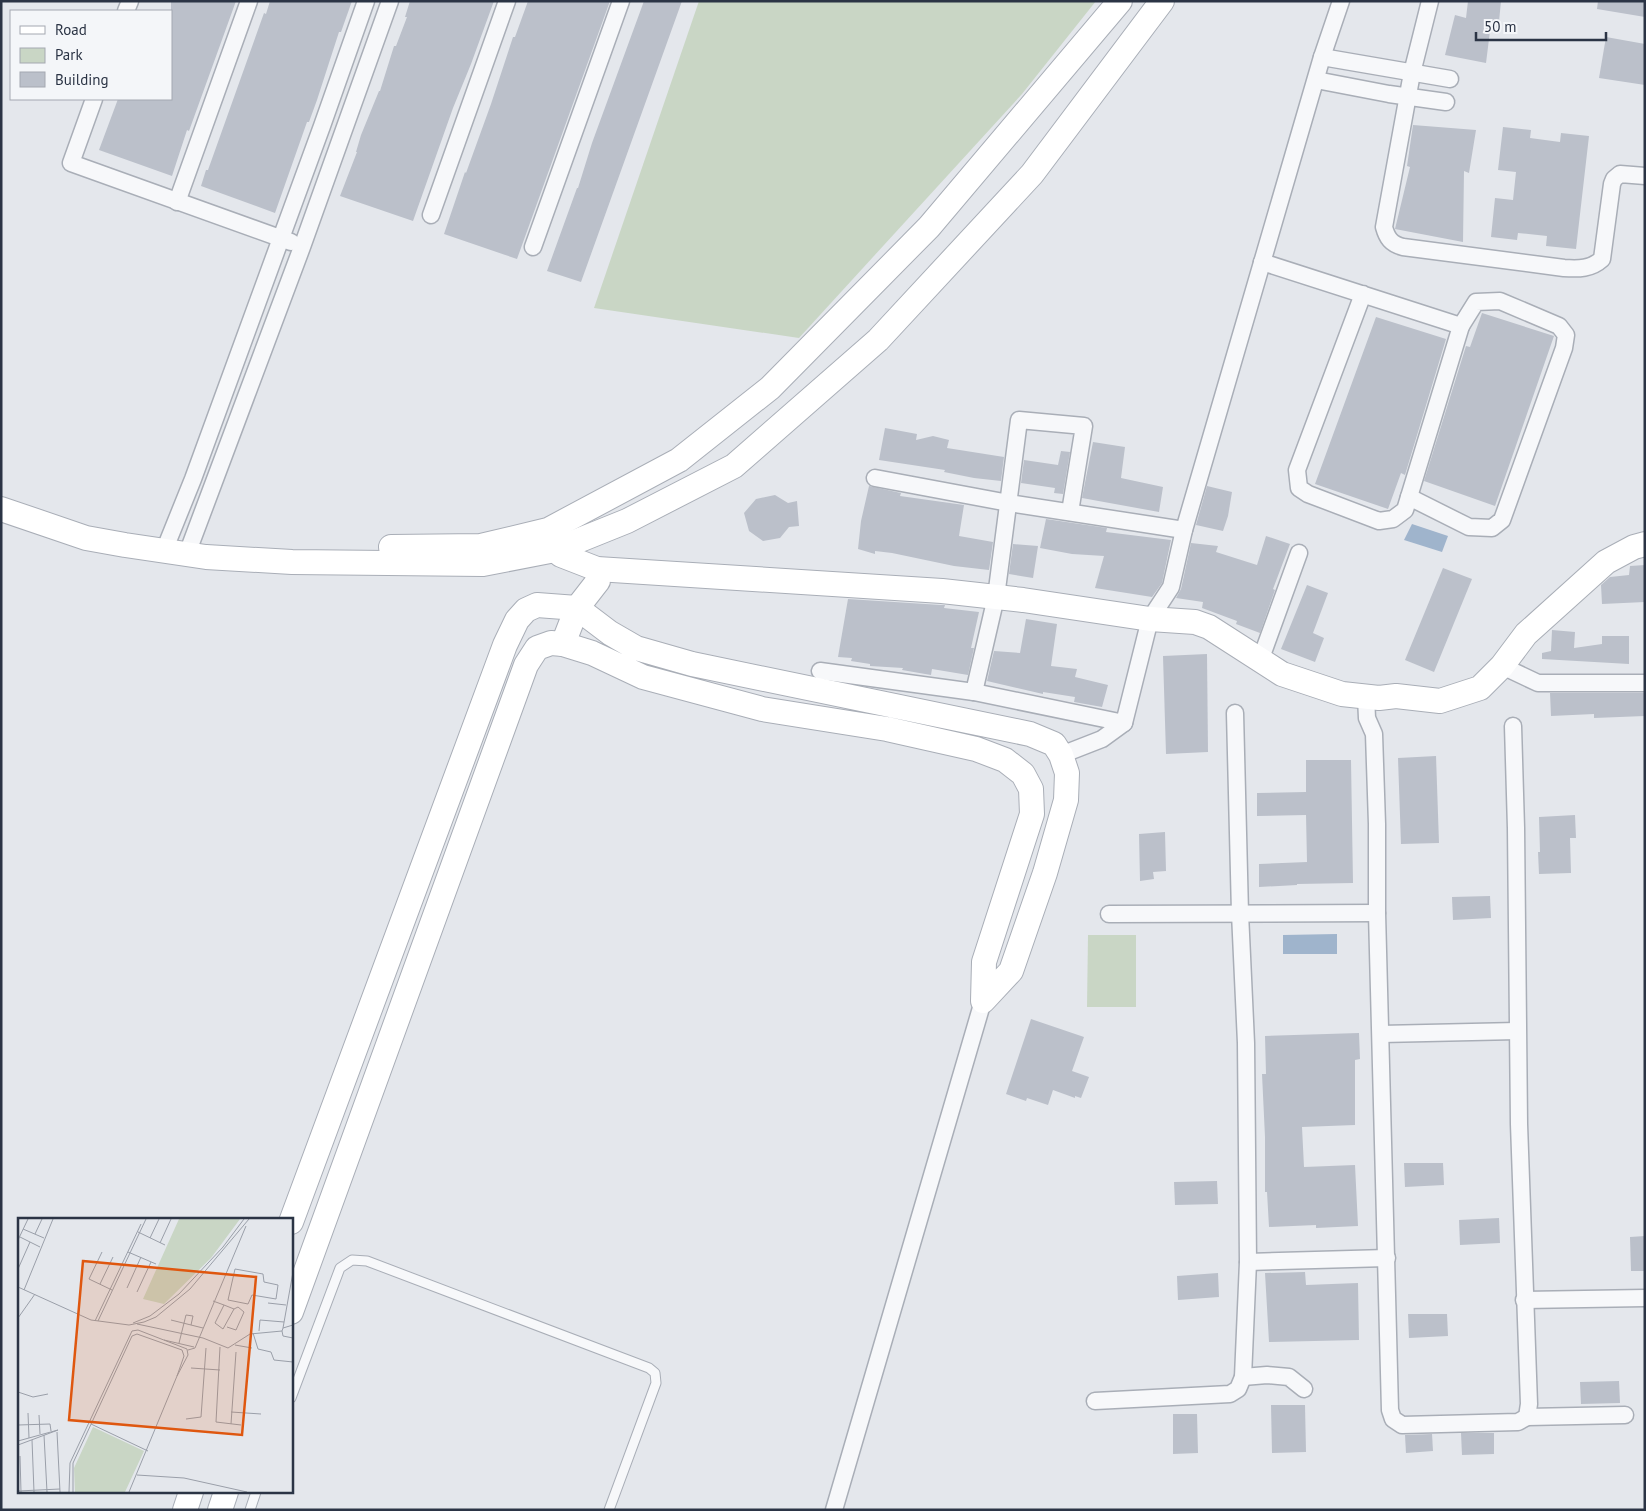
<svg xmlns="http://www.w3.org/2000/svg" width="1646" height="1511" font-family="'PT Sans',sans-serif">
<rect width="100%" height="100%" fill="#e4e7ec"/>
<g fill="#c9d6c5">
<path d="M 699,1 L 1096,1 L 1022,94 L 799,338 L 594,308 Z"/>
<path d="M 1088,935 L 1136,935 L 1136,1007 L 1087,1007 Z"/>
</g>
<g fill="#9fb4cc">
<path d="M 1412,524 L 1448,536 L 1442,552 L 1404,540 Z"/>
<path d="M 1337,934 L 1337,954 L 1283,954 L 1283,935 Z"/>
</g>
<g fill="#bbc0ca">
<path d="M 171,1 L 236,1 L 189,131 L 187,130 L 172,176 L 99,150 L 118,99 L 171,99 Z"/>
<path d="M 270,1 L 352,1 L 341,32 L 339,32 L 317,100 L 309,122 L 307,122 L 275,213 L 201,186 L 206,170 L 208,170 L 264,13 L 266,14 Z"/>
<path d="M 410,1 L 494,1 L 471,64 L 453,108 L 413,221 L 340,196 L 357,152 L 356,152 L 361,135 L 379,91 L 380,91 L 394,46 L 396,46 L 407,17 L 405,17 Z"/>
<path d="M 528,1 L 610,1 L 517,259 L 444,234 L 465,172 L 466,173 L 491,104 L 513,37 L 515,37 Z"/>
<path d="M 644,1 L 682,1 L 581,282 L 547,271 L 577,188 L 578,188 L 592,143 Z"/>
<path d="M 1468,1 L 1501,1 L 1498,32 L 1490,31 L 1486,63 L 1445,55 L 1455,15 L 1466,18 Z"/>
<path d="M 1598,1 L 1645,1 L 1645,17 L 1597,9 Z"/>
<path d="M 1606,37 L 1645,44 L 1645,85 L 1599,78 Z"/>
<path d="M 1413,125 L 1476,130 L 1469,173 L 1464,171 L 1463,242 L 1395,229 L 1410,167 L 1407,166 Z"/>
<path d="M 1503,127 L 1531,130 L 1530,138 L 1560,142 L 1561,133 L 1589,136 L 1576,249 L 1546,246 L 1547,236 L 1518,233 L 1517,240 L 1491,237 L 1495,198 L 1513,200 L 1516,172 L 1498,170 Z"/>
<path d="M 1482,313 L 1554,336 L 1495,506 L 1424,481 L 1466,346 L 1470,347 Z"/>
<path d="M 1376,317 L 1446,339 L 1405,475 L 1401,473 L 1388,509 L 1315,484 Z"/>
<path d="M 885,428 L 917,434 L 916,440 L 933,436 L 949,440 L 947,448 L 1004,457 L 1001,481 L 974,478 L 944,472 L 945,470 L 879,460 Z"/>
<path d="M 1093,442 L 1125,447 L 1121,478 L 1163,487 L 1159,512 L 1082,498 Z"/>
<path d="M 1061,451 L 1070,452 L 1063,494 L 1054,493 L 1055,488 L 1021,483 L 1024,460 L 1058,465 Z"/>
<path d="M 869,486 L 901,493 L 900,496 L 964,505 L 959,536 L 993,542 L 989,570 L 954,566 L 892,553 L 875,551 L 875,554 L 858,549 L 861,521 Z"/>
<path d="M 1207,486 L 1232,492 L 1228,516 L 1223,531 L 1196,525 Z"/>
<path d="M 775,495 L 788,503 L 797,501 L 799,526 L 789,527 L 780,538 L 763,541 L 749,531 L 744,513 L 756,499 Z"/>
<path d="M 1046,519 L 1107,528 L 1106,532 L 1171,540 L 1162,583 L 1152,597 L 1095,588 L 1104,556 L 1072,554 L 1040,548 Z"/>
<path d="M 1266,536 L 1290,544 L 1273,589 L 1275,590 L 1260,633 L 1236,624 L 1237,621 L 1202,608 L 1203,602 L 1176,598 L 1181,589 L 1191,543 L 1218,546 L 1216,552 L 1257,565 Z"/>
<path d="M 1013,544 L 1038,546 L 1033,578 L 1009,574 Z"/>
<path d="M 1645,565 L 1645,602 L 1602,604 L 1601,585 L 1610,577 L 1629,575 L 1630,566 Z"/>
<path d="M 1443,568 L 1472,579 L 1434,672 L 1405,660 Z"/>
<path d="M 1307,585 L 1328,593 L 1313,633 L 1324,638 L 1315,662 L 1281,649 Z"/>
<path d="M 848,599 L 941,605 L 945,605 L 944,608 L 979,612 L 971,648 L 974,648 L 968,675 L 932,669 L 931,675 L 902,670 L 903,668 L 870,666 L 870,664 L 851,661 L 852,658 L 838,657 Z"/>
<path d="M 1026,619 L 1057,624 L 1051,666 L 1077,669 L 1075,677 L 1108,685 L 1102,707 L 1074,702 L 1075,697 L 1043,692 L 1043,694 L 987,681 L 994,651 L 1020,653 Z"/>
<path d="M 1552,630 L 1575,632 L 1574,648 L 1602,644 L 1602,636 L 1629,636 L 1629,664 L 1542,659 L 1542,653 L 1551,651 Z"/>
<path d="M 1207,654 L 1208,752 L 1166,754 L 1163,656 Z"/>
<path d="M 1550,693 L 1645,693 L 1645,716 L 1594,718 L 1594,714 L 1551,716 Z"/>
<path d="M 1436,756 L 1439,843 L 1401,844 L 1398,758 Z"/>
<path d="M 1306,760 L 1351,760 L 1353,883 L 1297,884 L 1297,885 L 1259,887 L 1259,864 L 1307,862 L 1306,815 L 1257,816 L 1257,793 L 1306,792 Z"/>
<path d="M 1575,815 L 1576,838 L 1570,838 L 1571,873 L 1539,874 L 1538,852 L 1540,852 L 1539,817 Z"/>
<path d="M 1165,832 L 1166,871 L 1153,872 L 1154,879 L 1140,881 L 1139,834 Z"/>
<path d="M 1490,896 L 1491,918 L 1453,920 L 1452,897 Z"/>
<path d="M 1031,1019 L 1084,1037 L 1072,1071 L 1089,1077 L 1081,1098 L 1075,1096 L 1075,1098 L 1053,1090 L 1048,1105 L 1027,1098 L 1026,1101 L 1006,1094 Z"/>
<path d="M 1359,1033 L 1360,1059 L 1355,1060 L 1355,1125 L 1302,1127 L 1304,1167 L 1355,1165 L 1358,1226 L 1316,1228 L 1316,1225 L 1269,1227 L 1267,1192 L 1265,1192 L 1265,1137 L 1262,1074 L 1266,1074 L 1265,1036 Z"/>
<path d="M 1404,1163 L 1443,1163 L 1444,1185 L 1405,1187 Z"/>
<path d="M 1217,1181 L 1218,1204 L 1175,1205 L 1174,1182 Z"/>
<path d="M 1499,1218 L 1500,1243 L 1460,1245 L 1459,1220 Z"/>
<path d="M 1645,1236 L 1645,1271 L 1631,1271 L 1630,1237 Z"/>
<path d="M 1305,1272 L 1306,1285 L 1358,1283 L 1359,1340 L 1269,1342 L 1265,1273 Z"/>
<path d="M 1218,1273 L 1219,1297 L 1178,1300 L 1177,1276 Z"/>
<path d="M 1408,1314 L 1447,1314 L 1448,1336 L 1409,1338 Z"/>
<path d="M 1619,1381 L 1620,1403 L 1581,1404 L 1580,1382 Z"/>
<path d="M 1271,1405 L 1305,1405 L 1306,1452 L 1272,1453 Z"/>
<path d="M 1173,1414 L 1197,1414 L 1198,1453 L 1173,1454 Z"/>
<path d="M 1461,1433 L 1494,1433 L 1494,1454 L 1462,1455 Z"/>
<path d="M 1432,1434 L 1433,1451 L 1406,1453 L 1405,1435 Z"/>
</g>
<g fill="none" stroke-linecap="round" stroke-linejoin="round">
<g stroke="#a9aeb7" stroke-width="11">
<g id="lane">
<path d="M 291,1398 L 340,1268 L 352,1260 L 367,1261 L 649,1368 L 655,1373 L 656,1383 L 609,1510"/>
<path d="M 250,1510 L 256,1492"/>
</g>
</g>
<g stroke="#a9aeb7" stroke-width="19">
<g id="street">
<path d="M 1430,1 L 1412,73 L 1384,227 C 1387,238 1391,244 1403,247 L 1564,268 C 1579,269 1591,269 1602,259 L 1612,184 L 1614,179 L 1620,174 L 1645,176"/>
<path d="M 126,11 L 130,1"/>
<path d="M 1322,57 L 1450,79"/>
<path d="M 1316,80 L 1389,94 L 1446,102"/>
<path d="M 94,99 L 71,163 L 291,242"/>
<path d="M 177,202 L 249,1"/>
<path d="M 431,215 L 507,1"/>
<path d="M 533,247 L 621,1"/>
<path d="M 1262,262 L 1461,326 L 1405,510 L 1393,519 L 1379,521 L 1308,494 L 1299,488 L 1297,470 L 1363,294"/>
<path d="M 875,478 L 1009,503 L 1184,530"/>
<path d="M 1409,497 L 1469,527 L 1492,528 L 1502,520 L 1564,348 L 1566,335 L 1559,326 L 1500,301 L 1476,302 L 1461,326"/>
<path d="M 164,551 L 193,479 L 322,126 L 366,1"/>
<path d="M 187,554 L 302,247 L 390,1"/>
<path d="M 1260,661 L 1299,553"/>
<path d="M 1502,666 L 1538,683 L 1645,683"/>
<path d="M 820,671 L 974,692 L 1124,723"/>
<path d="M 974,692 L 996,597 L 1019,420 L 1084,426 L 1070,512"/>
<path d="M 1366,697 L 1367,718 L 1374,734 L 1377,824 L 1377,913 L 1390,1410 L 1393,1419 L 1402,1425 L 1518,1422 L 1527,1417 L 1625,1415"/>
<path d="M 1513,726 L 1516,828 L 1519,1124 L 1529,1404 L 1527,1417"/>
<path d="M 1061,755 L 1102,739 L 1124,723 L 1150,619 L 1171,587 L 1184,530 L 1322,57 L 1341,1"/>
<path d="M 1109,914 L 1377,913"/>
<path d="M 1381,1034 L 1517,1031"/>
<path d="M 1248,1262 L 1387,1258"/>
<path d="M 1524,1300 L 1645,1298"/>
<path d="M 1243,1377 L 1267,1375 L 1289,1377 L 1304,1389"/>
<path d="M 1095,1401 L 1230,1394 L 1238,1389 L 1243,1377 L 1248,1262 L 1246,1043 L 1240,913 L 1235,713"/>
<path d="M 834,1510 L 983,1001"/>
</g>
</g>
<g stroke="#a9aeb7" stroke-width="26">
<g id="secondary">
<path d="M 1,509 L 86,538 L 125,545 L 206,557 L 292,562 L 483,564 L 555,550 L 627,521 L 734,466 L 878,340 L 1032,174 L 1162,1"/>
<path d="M 551,540 L 555,550 L 561,555 L 597,569 L 942,591 L 1023,600 L 1150,619 L 1195,622 L 1209,627 L 1282,674 L 1342,694 L 1379,698 L 1396,696 L 1440,701 L 1480,688 L 1502,666 L 1526,634 L 1606,562 L 1634,547 L 1645,544"/>
<path d="M 391,547 L 481,546 L 548,530 L 679,460 L 770,388 L 929,227 L 1120,1"/>
<path d="M 563,644 L 577,608 L 598,581 L 597,569"/>
<path d="M 291,1222 L 505,645 L 517,620 L 526,610 L 537,605 L 577,608 L 610,633 L 636,648 L 692,664 L 1030,734 L 1054,744 L 1061,755 L 1067,773 L 1066,800 L 1045,873 L 1011,971 L 983,1001 L 984,962 L 1032,814 L 1031,789 L 1023,774 L 1005,760 L 976,749 L 887,729 L 762,709 L 643,677 L 592,653 L 563,644 L 551,643 L 537,648 L 526,665 L 291,1312"/>
<path d="M 185,1510 L 191,1492"/>
<path d="M 220,1510 L 226,1492"/>
</g>
</g>
<use href="#lane" stroke="#f7f8fa" stroke-width="9"/>
<use href="#street" stroke="#f7f8fa" stroke-width="16"/>
<use href="#secondary" stroke="#fff" stroke-width="24"/>
</g>
<g transform="translate(18 1218)">
<rect width="275" height="275" fill="#e4e7ec"/>
<path d="M 161,1 L 222,1 L 193,40 L 146,86 L 125,81 ZM 75,209 L 126,233 L 107,274 L 57,274 L 56,250 Z" fill="#c9d6c5"/>
<path fill="none" stroke="#9a9fa9" stroke-width="1" d="M 5,11 L 26,20M 120,14 L 147,27M 17,16 L 24,1M 2,19 L 22,29M 132,20 L 141,1M 0,22 L 10,1M 142,25 L 153,1M 84,34 L 71,61 L 94,72M 110,34 L 138,46M 0,51 L 12,24M 217,51 L 245,56 L 246,64 L 260,67 L 258,81 L 234,77 L 230,86 L 210,82 ZM 82,66 L 95,39M 0,69 L 73,102 L 111,107 L 126,104 L 138,99 L 172,71 L 231,1M 109,70 L 123,39M 6,72 L 35,1M 119,74 L 133,44M 195,83 L 206,87 L 216,91 L 205,111 L 197,105 L 206,87M 250,85 L 268,87M 0,100 L 17,76M 153,102 L 185,110M 77,103 L 123,6M 80,103 L 128,1M 115,105 L 132,98 L 161,76 L 205,29 L 226,1M 119,106 L 185,120 L 210,130 L 232,116 L 264,113 L 265,110 L 275,107M 209,109 L 218,112 L 226,94 L 220,89 L 216,91M 265,110 L 275,54M 241,113 L 242,102 L 266,104M 264,113 L 265,118 L 275,120M 235,115 L 240,131 L 253,134 L 256,142 L 275,144M 146,122 L 176,129M 161,125 L 168,97 L 175,98 L 173,107M 217,127 L 234,130M 202,129 L 198,204 L 223,207M 170,132 L 177,130 L 228,8M 173,150 L 202,152M 0,174 L 15,179 L 30,176M 213,194 L 243,196M 10,195 L 11,220M 21,197 L 22,216M 168,201 L 183,199 L 188,130M 73,206 L 130,233M 213,206 L 218,134M 0,207 L 32,206 L 33,213M 39,214 L 42,274M 26,217 L 29,274M 14,222 L 16,274M 0,223 L 40,212 L 0,227M 2,238 L 3,274M 119,257 L 166,260 L 229,274M 0,273 L 42,271M 51,274 L 52,245 L 114,113 L 120,112 L 169,131 L 170,137 L 159,158 L 166,138 L 164,132 L 119,116 L 114,118 L 55,245 L 55,274M 111,274 L 159,158"/>
<path fill="#df570f" fill-opacity="0.15" stroke="#df570f" stroke-width="2.5" d="M 65,43 L 238,59 L 224,217 L 51,202 Z"/>
<rect width="275" height="275" fill="none" stroke="#2b3445" stroke-width="2.5"/>
</g>
<rect width="1646" height="1511" fill="none" stroke="#2b3445" stroke-width="5"/>
<rect x="10" y="10" width="162" height="90" fill="#f4f6f9" stroke="#a4a8b1"/>
<rect x="20" y="26" width="25" height="8" fill="#ffffff" stroke="#a4a8b1"/>
<text x="55" y="35" font-size="15" fill="#2b3445">Road</text>
<rect x="20" y="48" width="25" height="15" fill="#c9d6c5" stroke="#a4a8b1"/>
<text x="55" y="60" font-size="15" fill="#2b3445">Park</text>
<rect x="20" y="72" width="25" height="15" fill="#bbc0ca" stroke="#a4a8b1"/>
<text x="55" y="85" font-size="15" fill="#2b3445">Building</text>
<path d="M1476 32v8h130v-8" fill="none" stroke="#2b3445" stroke-width="2.5"/>
<text x="1484" y="32" font-size="15" fill="#2b3445" stroke="#f4f6f9" stroke-width="4" paint-order="stroke">50 m</text>
</svg>
